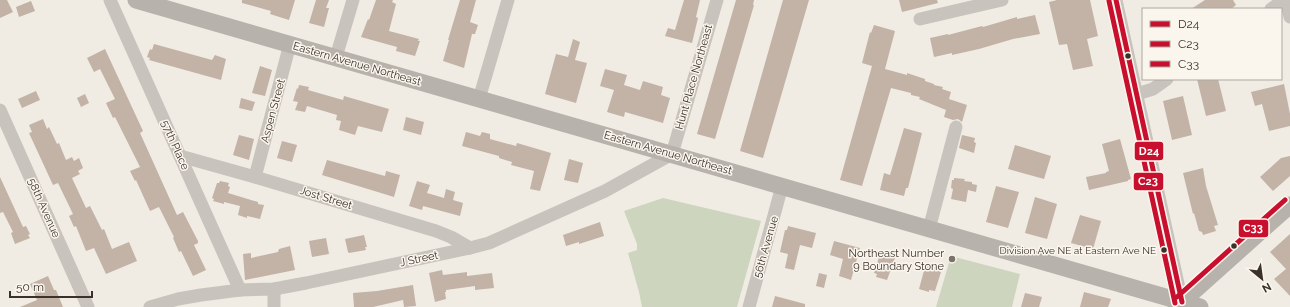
<svg xmlns="http://www.w3.org/2000/svg" width="1290" height="307" font-family="Raleway,sans-serif">
<rect width="100%" height="100%" fill="#f0ece4"/>
<g fill="#ced5be">
<path d="M 663,198 L 761,221 L 737,307 L 642,307 L 639,292 L 628,253 L 637,250 L 637,244 L 624,211 Z"/>
<path d="M 951,256 L 1020,274 L 1012,307 L 936,307 Z"/>
</g>
<g fill="#c3b2a6">
<path d="M 0,0 L 7,0 L 13,12 L 0,18 Z"/>
<path d="M 242,0 L 295,0 L 289,20 L 270,14 L 271,11 L 242,3 Z"/>
<path d="M 316,0 L 329,0 L 326,8 L 329,8 L 324,27 L 309,23 Z"/>
<path d="M 376,0 L 393,0 L 392,2 L 396,4 L 389,31 L 419,39 L 418,41 L 420,41 L 415,56 L 396,51 L 397,47 L 361,37 L 368,19 L 369,20 Z"/>
<path d="M 460,0 L 476,0 L 470,22 L 478,25 L 475,34 L 472,34 L 464,68 L 443,61 L 449,40 L 448,40 Z"/>
<path d="M 684,0 L 700,0 L 696,17 L 698,18 L 692,43 L 665,36 L 668,28 L 675,30 Z"/>
<path d="M 736,0 L 754,0 L 753,5 L 754,5 L 715,139 L 697,134 Z"/>
<path d="M 783,0 L 809,0 L 763,158 L 740,151 Z"/>
<path d="M 899,0 L 937,0 L 938,3 L 902,12 Z"/>
<path d="M 1057,0 L 1090,0 L 1098,36 L 1087,39 L 1093,66 L 1073,70 L 1067,44 L 1059,45 L 1049,2 Z"/>
<path d="M 1205,0 L 1233,0 L 1236,5 L 1231,9 L 1191,9 Z"/>
<path d="M 31,1 L 35,11 L 19,17 L 16,7 Z"/>
<path d="M 1035,15 L 1040,34 L 1013,39 L 979,49 L 952,55 L 952,53 L 934,57 L 930,38 L 948,34 L 948,35 L 982,26 L 983,27 L 1017,17 L 1017,19 Z"/>
<path d="M 874,25 L 895,31 L 885,69 L 907,75 L 907,73 L 925,79 L 925,81 L 934,84 L 934,85 L 943,87 L 942,89 L 951,92 L 949,99 L 967,105 L 962,122 L 958,119 L 953,120 L 944,117 L 946,110 L 919,99 L 920,97 L 911,95 L 911,93 L 891,88 L 862,186 L 840,180 L 872,66 L 862,63 L 870,32 L 871,33 Z"/>
<path d="M 573,39 L 580,42 L 575,60 L 587,63 L 576,103 L 545,94 L 556,54 L 568,57 Z"/>
<path d="M 154,44 L 212,60 L 215,55 L 226,59 L 221,80 L 149,60 L 150,58 L 147,57 L 150,49 L 152,50 Z"/>
<path d="M 105,49 L 143,131 L 140,133 L 177,215 L 183,212 L 198,241 L 198,243 L 194,245 L 206,270 L 193,276 L 181,251 L 179,252 L 173,238 L 174,237 L 159,207 L 150,211 L 136,180 L 135,181 L 130,171 L 140,167 L 115,117 L 113,118 L 106,103 L 115,99 L 100,69 L 94,72 L 87,58 Z"/>
<path d="M 260,66 L 272,70 L 265,96 L 252,93 Z"/>
<path d="M 605,69 L 627,75 L 624,85 L 640,90 L 643,81 L 663,87 L 661,95 L 670,98 L 663,123 L 625,112 L 624,117 L 607,112 L 614,90 L 600,86 Z"/>
<path d="M 1197,79 L 1218,79 L 1226,111 L 1206,116 Z"/>
<path d="M 1284,84 L 1290,114 L 1290,126 L 1269,131 L 1262,104 L 1255,106 L 1251,92 Z"/>
<path d="M 299,85 L 309,87 L 308,90 L 343,100 L 344,96 L 389,109 L 382,132 L 358,126 L 355,135 L 339,130 L 341,121 L 336,120 L 337,115 L 307,106 L 305,112 L 295,110 L 298,102 L 293,101 L 297,88 L 298,89 Z"/>
<path d="M 36,91 L 40,100 L 22,108 L 18,99 Z"/>
<path d="M 85,94 L 89,103 L 81,107 L 77,98 Z"/>
<path d="M 1183,96 L 1192,135 L 1172,140 L 1163,101 Z"/>
<path d="M 241,98 L 255,102 L 252,111 L 239,108 Z"/>
<path d="M 406,117 L 424,122 L 421,135 L 403,130 Z"/>
<path d="M 43,119 L 47,129 L 49,127 L 57,144 L 59,143 L 66,160 L 72,157 L 74,161 L 79,158 L 83,168 L 78,171 L 80,174 L 72,178 L 86,208 L 90,206 L 102,230 L 104,229 L 112,249 L 129,242 L 137,261 L 106,274 L 94,248 L 86,251 L 76,226 L 74,227 L 69,216 L 73,214 L 58,183 L 53,185 L 29,133 L 32,132 L 29,125 Z"/>
<path d="M 904,128 L 922,133 L 908,188 L 906,188 L 904,196 L 880,190 L 884,173 L 890,175 Z"/>
<path d="M 466,132 L 480,136 L 482,132 L 490,134 L 490,139 L 516,146 L 517,143 L 551,153 L 540,191 L 530,189 L 534,171 L 511,165 L 512,162 L 499,158 L 499,156 L 462,146 Z"/>
<path d="M 239,135 L 254,139 L 249,160 L 233,155 Z"/>
<path d="M 962,135 L 975,138 L 974,142 L 976,143 L 974,153 L 959,148 Z"/>
<path d="M 1120,139 L 1131,179 L 1128,180 L 1128,181 L 1089,190 L 1086,177 L 1106,173 L 1106,172 L 1109,171 L 1102,144 Z"/>
<path d="M 282,141 L 297,145 L 292,162 L 277,158 Z"/>
<path d="M 1015,145 L 1051,156 L 1044,179 L 1008,169 Z"/>
<path d="M 1290,156 L 1290,176 L 1273,191 L 1260,177 L 1281,158 Z"/>
<path d="M 569,159 L 583,163 L 578,183 L 564,180 Z"/>
<path d="M 327,160 L 385,176 L 386,171 L 400,175 L 394,197 L 322,175 Z"/>
<path d="M 1203,168 L 1206,186 L 1218,225 L 1214,226 L 1216,231 L 1203,235 L 1202,232 L 1199,231 L 1194,213 L 1193,214 L 1183,173 Z"/>
<path d="M 0,177 L 23,227 L 26,226 L 30,234 L 28,235 L 30,238 L 15,244 L 11,233 L 13,232 L 3,212 L 0,213 Z"/>
<path d="M 954,178 L 965,179 L 964,181 L 972,182 L 972,184 L 977,185 L 976,192 L 968,190 L 966,202 L 951,199 L 953,189 L 951,188 L 952,180 L 954,180 Z"/>
<path d="M 220,181 L 229,183 L 228,186 L 230,187 L 228,193 L 258,202 L 258,204 L 264,205 L 260,219 L 247,216 L 247,218 L 238,215 L 240,206 L 224,202 L 224,204 L 213,201 L 214,199 L 212,198 L 217,183 L 219,183 Z"/>
<path d="M 417,181 L 430,185 L 427,193 L 444,198 L 446,189 L 455,192 L 453,200 L 463,203 L 460,216 L 423,206 L 422,210 L 409,206 Z"/>
<path d="M 996,186 L 1019,192 L 1008,228 L 986,222 Z"/>
<path d="M 1035,197 L 1057,204 L 1047,239 L 1025,233 Z"/>
<path d="M 1080,215 L 1101,221 L 1093,249 L 1071,243 Z"/>
<path d="M 600,222 L 604,236 L 579,244 L 579,242 L 566,246 L 563,235 Z"/>
<path d="M 788,226 L 816,233 L 812,248 L 800,245 L 794,270 L 785,268 L 788,254 L 780,252 L 785,230 L 787,230 Z"/>
<path d="M 1290,234 L 1290,296 L 1274,279 L 1286,269 L 1270,252 Z"/>
<path d="M 364,235 L 367,247 L 365,247 L 366,250 L 349,253 L 348,252 L 345,239 Z"/>
<path d="M 326,238 L 329,254 L 312,257 L 309,241 Z"/>
<path d="M 834,241 L 860,248 L 851,280 L 839,276 L 843,259 L 830,255 Z"/>
<path d="M 290,246 L 295,270 L 245,280 L 243,254 L 251,253 L 251,258 L 278,252 L 279,249 Z"/>
<path d="M 883,251 L 893,254 L 892,257 L 895,258 L 887,280 L 876,277 L 877,274 L 874,273 L 880,254 L 882,255 Z"/>
<path d="M 928,264 L 940,267 L 939,271 L 941,272 L 935,291 L 929,290 L 929,292 L 919,289 L 925,267 L 927,268 Z"/>
<path d="M 442,270 L 443,275 L 467,272 L 467,276 L 492,273 L 494,288 L 475,290 L 475,286 L 446,290 L 446,292 L 445,292 L 446,299 L 435,302 L 429,273 Z"/>
<path d="M 819,273 L 827,275 L 824,288 L 816,286 Z"/>
<path d="M 48,276 L 54,290 L 56,290 L 63,307 L 20,307 L 37,300 L 30,284 Z"/>
<path d="M 413,285 L 416,306 L 404,307 L 403,300 L 373,307 L 354,307 L 353,293 L 377,291 Z"/>
<path d="M 1084,292 L 1111,299 L 1108,307 L 1080,307 Z"/>
<path d="M 1025,293 L 1042,297 L 1039,307 L 1021,307 Z"/>
<path d="M 775,296 L 805,304 L 805,307 L 772,307 Z"/>
</g>
<g fill="none" stroke-linecap="round" stroke-linejoin="round">
<g stroke="#c8c3bd" stroke-width="13">
<path d="M 110,0 L 240,290"/>
<path d="M 1116,0 L 1182,302"/>
<path d="M 1286,0 L 1290,17"/>
<path d="M 1271,9 L 1284,0"/>
<path d="M 920,19 L 1002,0"/>
<path d="M 336,57 L 353,0"/>
<path d="M 1137,94 L 1153,89 L 1167,79"/>
<path d="M 479,99 L 508,0"/>
<path d="M 0,110 L 88,307"/>
<path d="M 180,156 L 255,177 L 436,231 L 451,237 L 470,248"/>
<path d="M 255,177 L 290,44"/>
<path d="M 929,229 L 956,127"/>
<path d="M 274,289 L 274,307"/>
<path d="M 150,307 L 178,299 L 201,295 L 240,290 L 274,289 L 306,283 L 470,248 L 489,243 L 605,191 L 672,154 L 717,0"/>
<path d="M 749,307 L 782,186"/>
</g>
<g stroke="#b7b2ac" stroke-width="17">
<path d="M 136,0 L 1200,307"/>
<path d="M 1176,307 L 1290,205"/>
</g>
<g stroke="#fbf6ed" stroke-width="8">
<path id="bus-1" d="M 1116,0 L 1182,302"/>
</g>
<g stroke="#fbf6ed" stroke-width="8">
<path id="bus-2" d="M 1109,1 L 1175,303"/>
</g>
<g stroke="#fbf6ed" stroke-width="8">
<path id="bus-3" d="M 1177,297 L 1285,200"/>
</g>
<use href="#bus-1" stroke="#c8102e" stroke-width="5"/>
<use href="#bus-2" stroke="#c8102e" stroke-width="5"/>
<use href="#bus-3" stroke="#c8102e" stroke-width="5"/>
</g>
<g fill="#3a312a" stroke="#fbf6ed" stroke-width="1.5">
<circle cx="1128" cy="56" r="3.5"/>
<circle cx="1234" cy="246" r="3.5"/>
<circle cx="1164" cy="250" r="3.5"/>
</g>
<circle fill="#7a726b" stroke="#fbf6ed" stroke-width="1.5" cx="952" cy="259" r="4"/>
<g text-anchor="middle" dominant-baseline="central" stroke-width="3" stroke-linejoin="round" paint-order="stroke">
<g font-size="10" fill="#3a312a" stroke="#fbf6ed" text-anchor="end">
<text x="1156" y="250">Division Ave NE at Eastern Ave NE</text>
</g>
<g font-size="11" fill="#3a312a" stroke="#fbf6ed">
<text transform="translate(357 64) rotate(16)">Eastern Avenue Northeast</text>
<text transform="translate(694 77) rotate(-74)">Hunt Place Northeast</text>
<text transform="translate(273 111) rotate(-75)">Aspen Street</text>
<text transform="translate(175 145) rotate(66)">57th Place</text>
<text transform="translate(668 153) rotate(16)">Eastern Avenue Northeast</text>
<text transform="translate(326 198) rotate(17)">Jost Street</text>
<text transform="translate(44 208) rotate(66)">58th Avenue</text>
<text transform="translate(766 247) rotate(-74)">56th Avenue</text>
<text transform="translate(419 259) rotate(-12)">J Street</text>
</g>
<g font-size="11" fill="#3a312a" stroke="#fbf6ed" text-anchor="end">
<text x="944" y="253">Northeast Number<tspan x="944" dy="13">9 Boundary Stone</tspan></text>
</g>
</g>
<g stroke="#fbf6ed" stroke-width="1.5">
<rect x="1134" y="141" width="30" height="20" rx="4" fill="#c8102e"/>
<rect x="1133" y="172" width="31" height="19" rx="4" fill="#c8102e"/>
<rect x="1238" y="219" width="31" height="19" rx="4" fill="#c8102e"/>
</g>
<g font-size="11" text-anchor="middle" font-weight="bold" fill="#fff">
<text x="1149" y="155">D24</text>
<text x="1148" y="185">C23</text>
<text x="1253" y="232">C33</text>
</g>
<rect x="1142" y="8" width="140" height="72" fill="#fbf6ed" stroke="#aea79f"/>
<rect x="1150" y="21" width="20" height="6" fill="#c8102e" stroke="#aea79f"/>
<text x="1178" y="28" font-size="12" fill="#3a312a">D24</text>
<rect x="1150" y="41" width="20" height="6" fill="#c8102e" stroke="#aea79f"/>
<text x="1178" y="48" font-size="12" fill="#3a312a">C23</text>
<rect x="1150" y="61" width="20" height="6" fill="#c8102e" stroke="#aea79f"/>
<text x="1178" y="68" font-size="12" fill="#3a312a">C33</text>
<g transform="translate(1262 279) rotate(151)" stroke="#fbf6ed" stroke-width="3" paint-order="stroke">
<path d="M0-3L7 15L0 10L-7 15Z" fill="#3a312a"/>
<text y="-6" font-size="11" font-weight="bold" text-anchor="middle" fill="#3a312a">N</text>
</g>
<path d="M10 291v6h82v-6" fill="none" stroke="#3a312a" stroke-width="2"/>
<text x="16" y="291" font-size="12" fill="#3a312a" stroke="#fbf6ed" stroke-width="3" paint-order="stroke">50 m</text>
</svg>
